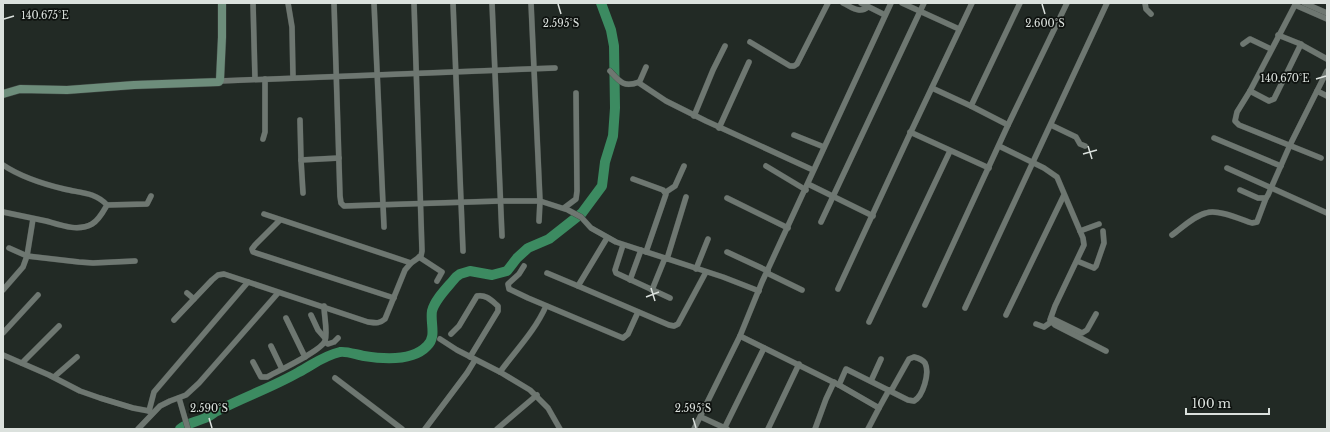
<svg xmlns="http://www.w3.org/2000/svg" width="1330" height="432" font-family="'Libre Baskerville',serif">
<rect width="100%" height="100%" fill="#222a25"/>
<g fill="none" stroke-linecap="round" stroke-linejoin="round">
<path stroke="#3c8b61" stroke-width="10" d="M 180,429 C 188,422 198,422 207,417 C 211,416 214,412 217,411 C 244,397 273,387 299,372 C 314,364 323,356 340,352 C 347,351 357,355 364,356 C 383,359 413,361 427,346 C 437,337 430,323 432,311 C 435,299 448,287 456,277 L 460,274 L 470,271 L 492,275 L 507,271 L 517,258 L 528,248 L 549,239 L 582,213 L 602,186 L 605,162 L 613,136 L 615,108 L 614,46 L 611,30 L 601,3"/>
<g stroke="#3d4440" stroke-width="6">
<g id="street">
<path d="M 253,3 L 255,79"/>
<path d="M 288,3 L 292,27 L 293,77"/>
<path d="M 334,3 L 340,196 L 341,203 L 344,206 L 500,201 L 540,201 L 568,210 L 581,217 L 591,228 L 616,242 L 723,277 L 759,291"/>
<path d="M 374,3 L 384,227"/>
<path d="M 453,3 L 463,251"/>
<path d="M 492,3 L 502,236"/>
<path d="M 531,3 L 540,201 L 539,221"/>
<path d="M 843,3 C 852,7 859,14 868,7"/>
<path d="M 861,3 L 885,15"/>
<path d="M 902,3 L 959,29"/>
<path d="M 1145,3 L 1146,9 L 1151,14"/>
<path d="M 1296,3 L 1250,91 L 1237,112 L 1235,121 L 1239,125 L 1321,158"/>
<path d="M 1304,3 L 1327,13"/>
<path d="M 1295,5 L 1327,19"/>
<path d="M 1278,35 L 1298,43 L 1327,59"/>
<path d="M 750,42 L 790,66 L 794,66 L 797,64 L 828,3"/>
<path d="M 1243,44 L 1250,39 L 1271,49"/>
<path d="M 646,67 L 639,83 L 666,101 L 706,121 L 813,170"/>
<path d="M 610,71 C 620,82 624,88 639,82"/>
<path d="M 220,81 L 555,68"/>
<path d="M 932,88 L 971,106 L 1008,125"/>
<path d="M 1250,91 L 1269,101 L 1274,99 L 1301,44"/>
<path d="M 1317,91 L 1327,96"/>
<path d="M 971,106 L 1020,3"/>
<path d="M 694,116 L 713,70 L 725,46"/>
<path d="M 300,120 L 301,160 L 303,193"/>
<path d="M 1051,125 L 1076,137 L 1080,144 L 1085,146"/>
<path d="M 719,128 L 749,62"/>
<path d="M 910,132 L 989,168"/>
<path d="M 794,135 L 824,147"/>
<path d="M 1214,138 L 1281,166"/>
<path d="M 263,139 L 265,132 L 265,79"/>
<path d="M 999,146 L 1044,168 L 1057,177 L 1083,238 L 1084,245 L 1055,306 L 1050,320 L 1055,325 L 1106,351"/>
<path d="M 301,160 L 339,158"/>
<path d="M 3,165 C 21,177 43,184 64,189 C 80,193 95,192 107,205 C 103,212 99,220 92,224 C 78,232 60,225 46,221 C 32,218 17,215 3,212"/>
<path d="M 766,166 L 806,190"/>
<path d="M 1227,168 L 1327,213"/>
<path d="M 633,179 L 663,190 L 666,194 L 646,252"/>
<path d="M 808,184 L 873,216"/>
<path d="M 1240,190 L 1258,198 L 1266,198 L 1268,195 L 1290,145 L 1327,71"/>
<path d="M 666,192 L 675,186 L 684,166"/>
<path d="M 727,198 L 788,228"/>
<path d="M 107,205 L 147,204 L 151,196"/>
<path d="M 564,208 L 576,199 L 577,191 L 576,93"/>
<path d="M 264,214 L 411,263"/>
<path d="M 280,220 L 255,245 L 252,249 L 253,252 L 394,298"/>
<path d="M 821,222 L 924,3"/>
<path d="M 1080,231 L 1099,224"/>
<path d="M 1172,235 C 1183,227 1194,216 1206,213 C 1218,209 1240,219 1252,223 L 1257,222 L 1266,198"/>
<path d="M 607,238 L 578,286 L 669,325 L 674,326 L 678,324 L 706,272"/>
<path d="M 623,245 L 615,270 L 616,273 L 670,298"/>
<path d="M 9,248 L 27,256 L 79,262 L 93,263 L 135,261"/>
<path d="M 727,252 L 768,271"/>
<path d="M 419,257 L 442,272 L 437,281"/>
<path d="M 667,259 L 686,197"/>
<path d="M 1077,261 L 1094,268 L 1096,266 L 1104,243 L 1103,231"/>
<path d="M 524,266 L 519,274 L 508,284 L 509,289 L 528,298 L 623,338 L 628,334 L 638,312"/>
<path d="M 696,269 L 708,239"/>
<path d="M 547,273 L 578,286"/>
<path d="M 767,273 L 802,290"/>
<path d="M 630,280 L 641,250"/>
<path d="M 838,289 L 908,138 L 972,3"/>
<path d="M 3,290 L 23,267 L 27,256 L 33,219"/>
<path d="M 652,290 L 665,258"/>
<path d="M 187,293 L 194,299"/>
<path d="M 925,305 L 1008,125 L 1067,3"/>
<path d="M 965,308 L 1107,3"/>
<path d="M 311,315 L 318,330 L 325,338"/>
<path d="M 1006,315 L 1064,195"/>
<path d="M 286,318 L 305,357"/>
<path d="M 1051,318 L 1082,333 L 1087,330 L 1096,314"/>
<path d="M 174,320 L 212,280 L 218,275 L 224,274 L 368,322 C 376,323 379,324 385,319 L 405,270 L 411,263 L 421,256 L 422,251 L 414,3"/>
<path d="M 869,322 L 950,151"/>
<path d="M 1036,324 L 1044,327 L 1051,322"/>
<path d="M 3,333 L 38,295"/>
<path d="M 451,334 L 459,326 L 477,296 C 486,294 492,301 498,306 L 498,311 L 470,357"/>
<path d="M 740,336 L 839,385 L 879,408 L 889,390"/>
<path d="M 440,339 L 457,350 L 500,372 L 530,390 L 548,408 L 560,429"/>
<path d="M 325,342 L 328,344 L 334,342 L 338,338"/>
<path d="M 271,346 L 282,369"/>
<path d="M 3,355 L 49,375 L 80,391 L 100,398 L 133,408 L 149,411 L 151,412"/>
<path d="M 253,362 L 261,377 L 267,377 C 278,371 321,351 325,341 C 328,332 324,316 324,306"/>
<path d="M 22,363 L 59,326"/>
<path d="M 500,372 C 516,350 535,331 546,306"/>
<path d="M 54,377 L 77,357"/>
<path d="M 335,378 L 402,429"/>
<path d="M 871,381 L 881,359"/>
<path d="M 839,385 L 846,369 L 908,400 L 914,401 C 923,396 930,373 925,363 C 923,360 918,358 914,357 L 909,359 L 891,391"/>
<path d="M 179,398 L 188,429"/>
<path d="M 149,411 L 154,392 L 248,282"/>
<path d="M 701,417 L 727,429"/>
<path d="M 138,429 L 160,406 L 170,401 L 186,395 L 199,383 L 278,293"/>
<path d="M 425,429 L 467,373 L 475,360"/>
<path d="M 497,429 L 537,395"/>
<path d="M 694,429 L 740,336 L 762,282 L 891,3"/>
<path d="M 724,429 L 764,348"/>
<path d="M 768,429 L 799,364"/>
<path d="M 815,429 L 826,399 L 834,382"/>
<path d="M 868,429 L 879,408"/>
</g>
</g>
<g stroke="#3d4440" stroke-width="9">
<path id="secondary" d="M 3,94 L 20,89 L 67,90 L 134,85 L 219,82 L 220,80 L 222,37 L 222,3"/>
</g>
<use href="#street" stroke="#6e7771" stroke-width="5.5"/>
<use href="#secondary" stroke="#6d8d7b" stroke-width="8"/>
</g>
<path fill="none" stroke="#dbe1dd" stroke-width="1.5" d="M 558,4 L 561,14M 1042,4 L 1045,14M 4,19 L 14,16M 1316,79 L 1326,76M 1088,146 L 1092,159M 1083,154 L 1097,150M 651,288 L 655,301M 646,297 L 659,292M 209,418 L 212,428M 693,418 L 696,428"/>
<g font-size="10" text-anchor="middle" fill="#dbe1dd" stroke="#0e120f" stroke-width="3.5" stroke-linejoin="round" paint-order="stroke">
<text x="45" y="19">140.675°E</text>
<text x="561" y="27">2.595°S</text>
<text x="1045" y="27">2.600°S</text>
<text x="1285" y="82">140.670°E</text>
<text x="209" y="412">2.590°S</text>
<text x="693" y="412">2.595°S</text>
</g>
<rect width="1330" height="432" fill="none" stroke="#dbe1dd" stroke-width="8"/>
<path d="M1186 408v6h83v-6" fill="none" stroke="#dbe1dd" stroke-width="2"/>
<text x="1192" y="408" font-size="12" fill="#dbe1dd" stroke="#0e120f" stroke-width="3" paint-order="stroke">100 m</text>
</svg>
